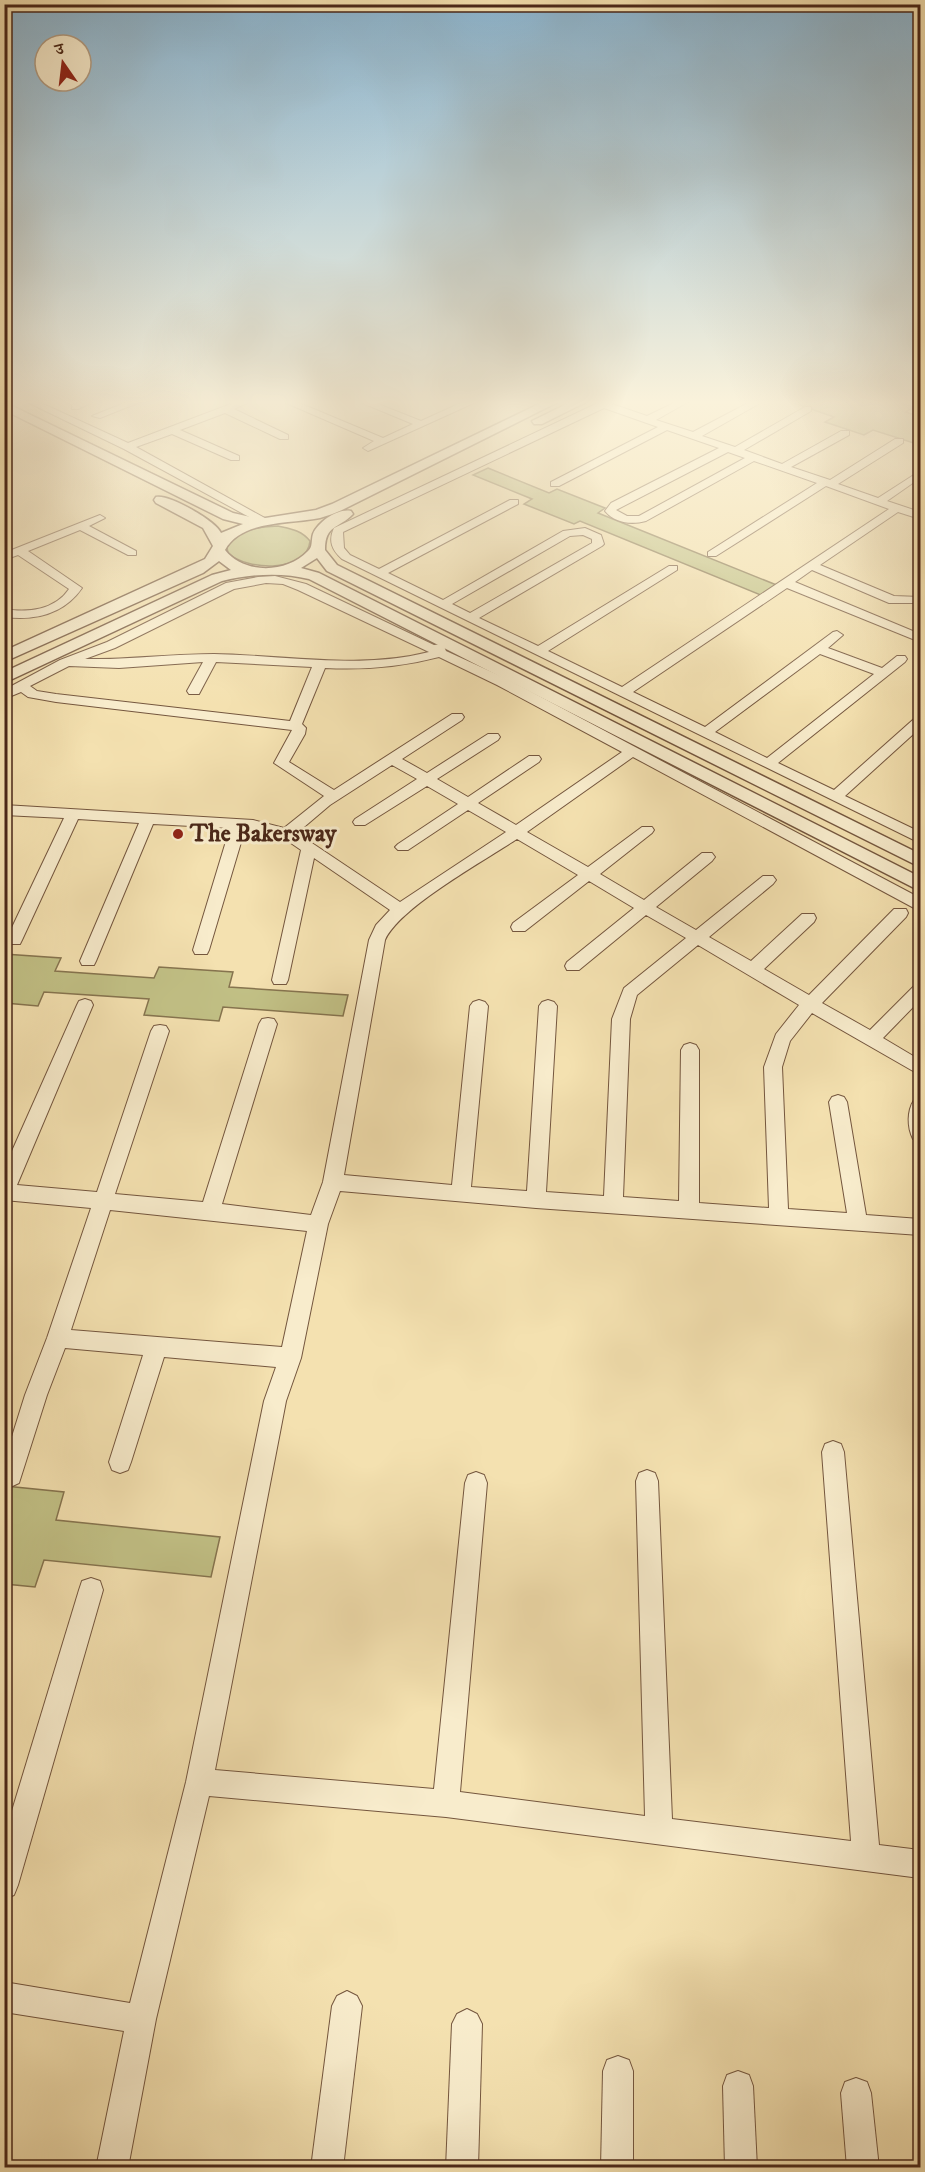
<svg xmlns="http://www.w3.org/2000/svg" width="925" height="2172" font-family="'IM FELL DW Pica','Noto Serif Devanagari',serif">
<rect width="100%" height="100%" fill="#f4e1b0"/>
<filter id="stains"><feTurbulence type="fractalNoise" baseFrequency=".00333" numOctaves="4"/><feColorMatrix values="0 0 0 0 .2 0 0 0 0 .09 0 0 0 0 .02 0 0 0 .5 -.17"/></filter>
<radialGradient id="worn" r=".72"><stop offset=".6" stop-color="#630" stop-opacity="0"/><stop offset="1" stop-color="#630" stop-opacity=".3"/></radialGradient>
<g fill="#c2c186" stroke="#86744f" stroke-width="1.5">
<path d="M 797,402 L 897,402 L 914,407 L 906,412 L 920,417 L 920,445 L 873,430 L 864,435 L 825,422 L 834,417 L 794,403 Z"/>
<path d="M 488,468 L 549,493 L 557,489 L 605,508 L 598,513 L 779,586 L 763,596 L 580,521 L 574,524 L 524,504 L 532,499 L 473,475 Z"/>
<path d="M 278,526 C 291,529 301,530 310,541 C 307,573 247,571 228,553 L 227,547 C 238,529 258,527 278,526 Z"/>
<path d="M 4,954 L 61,958 L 55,971 L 154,978 L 159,967 L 233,972 L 229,987 L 348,995 L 343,1016 L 223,1007 L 219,1021 L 144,1015 L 149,999 L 44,992 L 38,1006 L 5,1003 Z"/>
<path d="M 5,1486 L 64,1492 L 56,1520 L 220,1537 L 211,1577 L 44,1560 L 35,1587 L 5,1584 Z"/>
</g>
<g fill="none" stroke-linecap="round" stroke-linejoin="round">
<g stroke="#74563e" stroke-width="2">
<g id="minor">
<path d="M 27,402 L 39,402 L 128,443 L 236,402 L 249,402 L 234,409 L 288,435 L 288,439 L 280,439 L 225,413 L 180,430 L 239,456 L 239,460 L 231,460 L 172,434 L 136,447 L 272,522 L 270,524 L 262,524 L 124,449 Z"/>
<path d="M 80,402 L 93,402 L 78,409 L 72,409 L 72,405 Z"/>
<path d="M 127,402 L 140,402 L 100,418 L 92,416 Z"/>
<path d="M 284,402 L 297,402 L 383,438 L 413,424 L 360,402 L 373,402 L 421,421 L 463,402 L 476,402 L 368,451 L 363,448 L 374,441 Z"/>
<path d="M 600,402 L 613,402 L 612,404 L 647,416 L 676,402 L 688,402 L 656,420 L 693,432 L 750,402 L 762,402 L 702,436 L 735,447 L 805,407 L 811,407 L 811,411 L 744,450 L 782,464 L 841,431 L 849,431 L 849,435 L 791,467 L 830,480 L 895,439 L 903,439 L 903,443 L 838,484 L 878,498 L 920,471 L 920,478 L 887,501 L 920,512 L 920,519 L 898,512 L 820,565 L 894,596 L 920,597 L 920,603 L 889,603 L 812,570 L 795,582 L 920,634 L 920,642 L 787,588 L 633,692 L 705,727 L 833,632 L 837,631 L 843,635 L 828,648 L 882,668 L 897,656 L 905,656 L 907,659 L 905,662 L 778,763 L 834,790 L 915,718 L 920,717 L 920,728 L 845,796 L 920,832 L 920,843 L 342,559 C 332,550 328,541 334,528 ZM 604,408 L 658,427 L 551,482 L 551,486 L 559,486 L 667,430 L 719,448 L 611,503 L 605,511 C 615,523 631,525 646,521 L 754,461 L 817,483 L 708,552 L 708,556 L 716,556 L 826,486 L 889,509 L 622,687 L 548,651 L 677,570 L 677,566 L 669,566 L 538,646 L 479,618 L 602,546 L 604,544 L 601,535 L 585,528 L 563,531 L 443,600 L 388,573 L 518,504 L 518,500 L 510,500 L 379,569 L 350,555 L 344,548 L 343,532 ZM 728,452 L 745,458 L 639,516 L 627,516 L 616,510 ZM 583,535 L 592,539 L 592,543 L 470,613 L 452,604 L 570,536 ZM 820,654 L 874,674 L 767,758 L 715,732 Z"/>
<path d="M 100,515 L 105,518 L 89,526 L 136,551 L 136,555 L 128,555 L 80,530 L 28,551 L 82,588 C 64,614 35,621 4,617 L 4,609 C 28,613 55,610 69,589 L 18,555 L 4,560 L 4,553 Z"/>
<path d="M 275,576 L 306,584 L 434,645 L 443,644 L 446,651 L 507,679 L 920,898 L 920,909 L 914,908 L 633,757 L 527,832 L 588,867 L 642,827 L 652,827 L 654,830 L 652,833 L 600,874 L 644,900 L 702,853 L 712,853 L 715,857 L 712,861 L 656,907 L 696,930 L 763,876 L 773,876 L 776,880 L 773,884 L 709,937 L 751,961 L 802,914 L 814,914 L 816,918 L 814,922 L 764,969 L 809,995 L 894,909 L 906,909 L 908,913 L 906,917 L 822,1003 L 870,1030 L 914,986 L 920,984 L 920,1000 L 883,1038 L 920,1060 L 920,1075 L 812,1013 L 790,1041 L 782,1067 L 788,1209 L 847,1213 L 829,1102 L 832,1097 L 838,1095 L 844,1097 L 847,1102 L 866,1215 L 920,1219 L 920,1235 L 536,1208 L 340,1191 L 328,1224 L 301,1358 L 286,1401 L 215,1770 L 434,1789 L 465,1483 L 468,1475 L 476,1472 L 484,1475 L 487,1483 L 460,1792 L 645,1816 L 636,1481 L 639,1473 L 647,1470 L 655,1473 L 658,1481 L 672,1819 L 851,1841 L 822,1452 L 825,1444 L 833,1441 L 841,1444 L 844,1452 L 879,1845 L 920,1850 L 920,1878 L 446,1817 L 209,1796 L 156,2019 L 128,2168 L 96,2168 L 124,2031 L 4,2012 L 4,1982 L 130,2003 L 186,1782 L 264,1401 L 276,1367 L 164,1357 L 131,1462 L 128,1470 L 120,1473 L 112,1470 L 109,1462 L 143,1355 L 65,1348 L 47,1395 L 19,1483 L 4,1490 L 4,1462 L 25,1395 L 47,1338 L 91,1208 L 4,1200 L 4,1169 L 77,1005 L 79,1001 L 85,999 L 91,1001 L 93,1005 L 17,1185 L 97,1192 L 151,1031 L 154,1026 L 160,1025 L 166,1026 L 169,1031 L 115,1194 L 203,1202 L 259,1024 L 262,1019 L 268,1018 L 274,1019 L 277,1024 L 222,1204 L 311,1215 L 323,1182 L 369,940 L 376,925 L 390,910 L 314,858 L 288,980 L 286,984 L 274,984 L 272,980 L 301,850 L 282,837 L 245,829 L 209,950 L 207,954 L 195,954 L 193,950 L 230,828 L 153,824 L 96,961 L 94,965 L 82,965 L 80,961 L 139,823 L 78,819 L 22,940 L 20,944 L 8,944 L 6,940 L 64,818 L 4,815 L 4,805 L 253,820 L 284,828 L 324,796 L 274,763 L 292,730 L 56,702 L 28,697 L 21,692 L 4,699 L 4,690 L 60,660 L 107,642 L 226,583 L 258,577 ZM 266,583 L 283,584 L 298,590 L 429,652 C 358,670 285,655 214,654 C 171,654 128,660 85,659 L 115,648 L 234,589 ZM 439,657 L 497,685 L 622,752 L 516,825 L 478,803 L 539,762 L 541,759 L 539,756 L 529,756 L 468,797 L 437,779 L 498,740 L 500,737 L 498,734 L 488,734 L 427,773 L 402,759 L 462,720 L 464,717 L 462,714 L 452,714 L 334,790 L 289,762 L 305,734 L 306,728 L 302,724 L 325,668 C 364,670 401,667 439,657 ZM 203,662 L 187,691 L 189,694 L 199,694 L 216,662 L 312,667 L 290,721 L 56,694 L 37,691 L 30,686 L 69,666 L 119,668 ZM 392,765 L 417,779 L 355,819 L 353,822 L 355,825 L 365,825 L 427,786 L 458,804 L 398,844 L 395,847 L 398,850 L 408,850 L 468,810 L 506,832 L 400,902 L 297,833 L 330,805 ZM 517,839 L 578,875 L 513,923 L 511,927 L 513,931 L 525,931 L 589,881 L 634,908 L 567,962 L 565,966 L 567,970 L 579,970 L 646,915 L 686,938 L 624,988 L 612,1019 L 604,1196 L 546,1192 L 557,1006 L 554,1002 L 548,1000 L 542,1002 L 539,1006 L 527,1191 L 471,1187 L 488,1006 L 485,1002 L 479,1000 L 473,1002 L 470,1006 L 452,1185 L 344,1175 L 385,940 C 400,907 484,861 517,839 ZM 698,945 L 799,1005 L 776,1034 L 764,1067 L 769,1208 L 699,1203 L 699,1050 L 696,1045 L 690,1043 L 684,1045 L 681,1050 L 679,1201 L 623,1197 L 630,1019 L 637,995 ZM 110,1210 L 307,1231 L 282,1347 L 71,1330 Z"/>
<path d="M 920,1098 L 920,1141 L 913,1139 C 907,1127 907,1111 914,1100 Z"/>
<path d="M 91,1578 L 100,1581 L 103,1590 L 18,1885 L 14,1895 L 4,1899 L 4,1837 L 79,1590 L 82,1581 Z"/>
<path d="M 347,1991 L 357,1996 L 362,2006 L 343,2168 L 311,2168 L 332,2006 L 337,1996 Z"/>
<path d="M 467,2009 L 477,2014 L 482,2024 L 478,2168 L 446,2168 L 452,2024 L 457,2014 Z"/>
<path d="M 618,2056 L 629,2060 L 633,2071 L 633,2168 L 601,2168 L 603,2071 L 607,2060 Z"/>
<path d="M 738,2071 L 749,2075 L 753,2086 L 757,2168 L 725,2168 L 723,2086 L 727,2075 Z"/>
<path d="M 856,2078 L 867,2082 L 871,2093 L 879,2168 L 847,2168 L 841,2093 L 845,2082 Z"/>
</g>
</g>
<g stroke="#74563e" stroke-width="3">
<g id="tertiary">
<path d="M 4,402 L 233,513 L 259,519 L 316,510 L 332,504 L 543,402 L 558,402 L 342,510 C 335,513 327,516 320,518 C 290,524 241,520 225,550 C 244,574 286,574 308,551 C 313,547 311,540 313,534 C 318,522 338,508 351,511 L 353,514 C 339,529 325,524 325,550 L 337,565 L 920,854 L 920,867 L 327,571 L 317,558 L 301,568 L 319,573 L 920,877 L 920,891 L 309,579 C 282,572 249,574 222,581 L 4,683 L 4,672 L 212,575 L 231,570 L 219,561 L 203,573 L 4,662 L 4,651 L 205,559 L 213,546 L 203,528 L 156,503 L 154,500 L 156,497 C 169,494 216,521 221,533 L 243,524 L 223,519 L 4,410 Z"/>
<path d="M 571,402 L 586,402 L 542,424 L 534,424 L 532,421 Z"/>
</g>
</g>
<use href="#minor" fill="#f8eccc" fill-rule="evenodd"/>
<use href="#tertiary" fill="#f8eccc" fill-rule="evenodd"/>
</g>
<linearGradient id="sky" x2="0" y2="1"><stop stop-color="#8bb7d4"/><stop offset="0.57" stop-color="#faf2db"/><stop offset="1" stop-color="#faf2db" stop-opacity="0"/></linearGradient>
<rect width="925" height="706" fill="url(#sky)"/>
<circle fill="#8f2418" stroke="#f8eccc" stroke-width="2" cx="178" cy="834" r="6"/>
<g text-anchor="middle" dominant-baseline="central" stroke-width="6" stroke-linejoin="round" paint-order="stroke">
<g font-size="24" font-weight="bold" fill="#4a2718" stroke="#f8eccc" text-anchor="start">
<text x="190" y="834">The Bakersway</text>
</g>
</g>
<rect width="925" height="2172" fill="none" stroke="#f4e1b0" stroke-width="24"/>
<rect x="6" y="6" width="913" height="2160" fill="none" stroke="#4a2718" stroke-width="3"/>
<rect x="12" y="12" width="901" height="2148" fill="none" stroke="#4a2718" stroke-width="1.5"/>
<g transform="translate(63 63) rotate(346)"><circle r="28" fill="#f8eccc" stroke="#b29d84" stroke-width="1.5"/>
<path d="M0-4.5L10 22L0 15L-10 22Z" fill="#8f2418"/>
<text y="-9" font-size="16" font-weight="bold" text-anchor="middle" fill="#4a2718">उ</text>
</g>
<rect width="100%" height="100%" filter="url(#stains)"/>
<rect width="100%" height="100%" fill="url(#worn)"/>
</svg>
